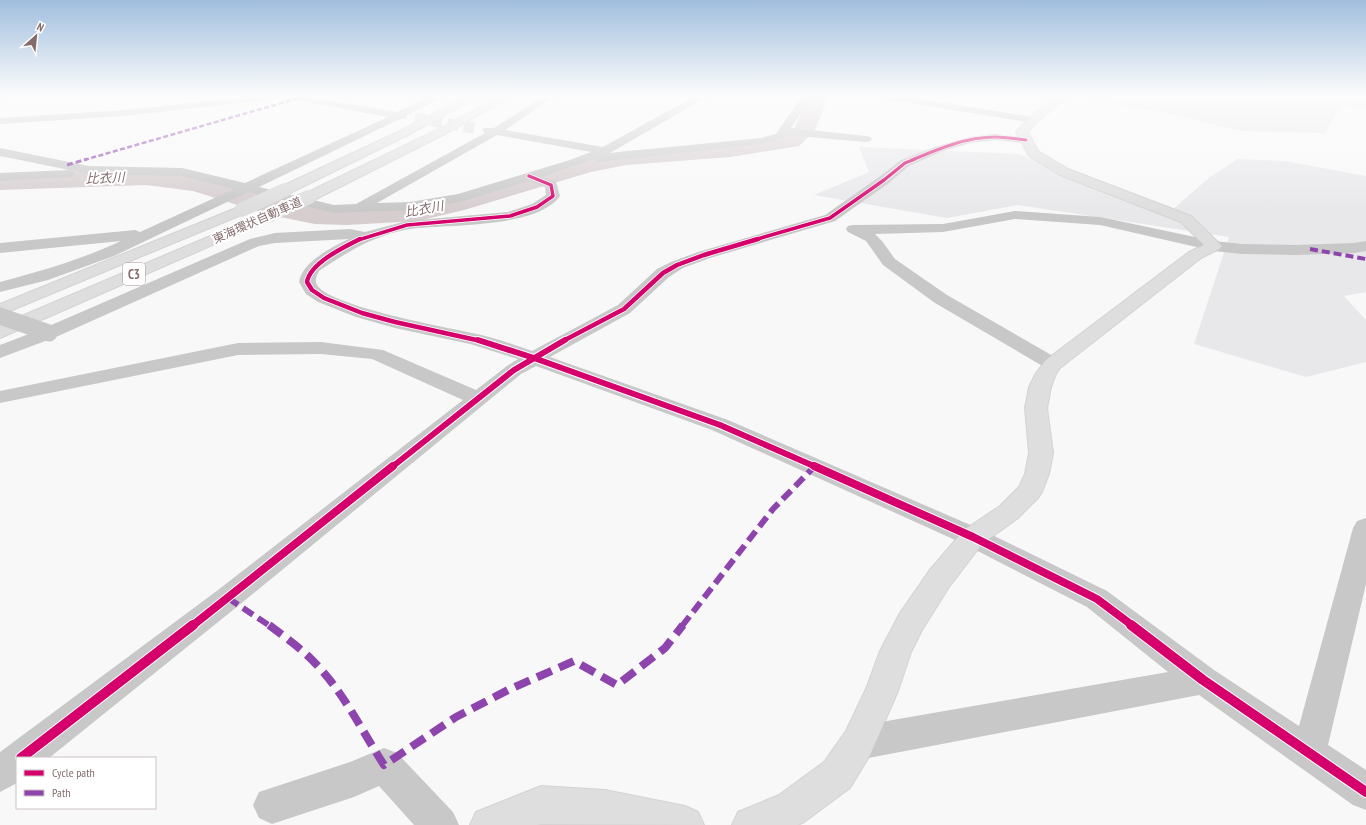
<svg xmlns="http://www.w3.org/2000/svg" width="1366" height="825" font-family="'PT Sans Narrow','Noto Sans JP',sans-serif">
<rect width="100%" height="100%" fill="#f8f8f8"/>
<g fill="#e8e7ea">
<path d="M 1095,96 L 1366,96 L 1366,109 L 1341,106 L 1325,133 L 1241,131 L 1166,113 L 1091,101 Z"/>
<path d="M 859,147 L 1018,154 L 1171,211 L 1211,176 L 1238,159 L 1285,161 L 1366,176 L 1366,292 L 1344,296 L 1366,320 L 1366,362 L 1306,377 L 1194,344 L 1229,237 L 1018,205 L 947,218 L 814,195 L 869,172 Z"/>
</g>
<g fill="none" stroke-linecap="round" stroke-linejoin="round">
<path fill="#d6cdcf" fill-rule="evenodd" d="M 809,96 L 829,96 L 815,130 L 799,146 L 730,157 L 626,165 L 591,172 L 464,210 L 418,221 L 347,225 L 315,224 L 270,215 L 193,191 L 146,185 L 0,190 L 0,174 L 146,169 L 196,176 L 283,201 L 315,206 L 347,207 L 418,203 L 450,197 L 587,158 L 626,151 L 730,143 L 784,135 L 795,127 Z"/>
<path stroke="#dbd5d5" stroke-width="11" stroke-dasharray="11 5.5" stroke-linecap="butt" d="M 415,118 L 474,128"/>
<g stroke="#d5d3d3" stroke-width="2">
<g id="secondary">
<path d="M 1057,96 L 1068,96 L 1037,122 L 1028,132 L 1038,151 L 1068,169 L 1191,216 L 1222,246 L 1219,249 L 1201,258 L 1060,368 L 1056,374 L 1051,387 L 1047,408 L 1053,453 L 1049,474 L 1042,492 L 1038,498 L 1018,518 L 982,544 L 949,587 L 922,630 L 911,652 L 898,691 L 870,755 L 850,788 L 804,822 L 798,825 L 732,825 L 738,812 L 779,795 L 824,762 L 846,731 L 866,689 L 880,651 L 900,613 L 929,571 L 964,530 L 1000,506 L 1019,487 L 1025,474 L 1029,453 L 1025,408 L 1029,387 L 1036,373 L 1046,360 L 1189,252 L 1204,245 L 1181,222 L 1060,175 L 1029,156 L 1016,132 L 1029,118 Z"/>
<path d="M 541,786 L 605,790 L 685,806 L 698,812 L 704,825 L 541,824 L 537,825 L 470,825 L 476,812 Z"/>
</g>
</g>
<g stroke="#d4d2d2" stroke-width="2">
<g id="highway">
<path d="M 467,96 L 479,96 L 408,135 L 290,193 L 280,193 L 278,190 L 280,187 L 400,131 Z"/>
<path d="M 501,96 L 513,96 L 445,134 L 314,200 L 304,200 L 302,197 L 304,194 L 437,130 Z"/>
<path d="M 241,206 L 246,207 L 248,210 L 246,213 L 0,315 L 0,304 Z"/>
<path d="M 267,212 L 272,213 L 274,216 L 272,219 L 0,338 L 0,325 Z"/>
</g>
</g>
<g fill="#c9c8c8" fill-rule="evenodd">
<path d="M 0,96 L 8,96 L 6,98 L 0,99 Z"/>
<path d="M 258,96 L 302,96 L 397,112 L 431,96 L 443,96 L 441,98 L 407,115 L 406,118 L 400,119 L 259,187 L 334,205 L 356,204 L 485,133 L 482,130 L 484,128 L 494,128 L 544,96 L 555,96 L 505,130 L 603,147 L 695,96 L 707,96 L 705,98 L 610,153 L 761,138 L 776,134 L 802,96 L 812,96 L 791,128 L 866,136 L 870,137 L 872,139 L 870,141 L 866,142 L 787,135 L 784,138 L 761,144 L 599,162 L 594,159 L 542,177 L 556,182 L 560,196 C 537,229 445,224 409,229 C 375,235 347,252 319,271 C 317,275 315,279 316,283 C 324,306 451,328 477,334 C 496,338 514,345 532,351 L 618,305 L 657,269 L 671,262 L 698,252 L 825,215 L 879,177 L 901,160 L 935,147 L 969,137 L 995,134 L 1030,138 L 1032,140 L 1030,142 L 1026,143 L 995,140 L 970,143 L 943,151 L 909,166 L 889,183 L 835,221 L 710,258 L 683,268 L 669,277 L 630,313 L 550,357 L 728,420 L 982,530 L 1107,591 L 1214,670 L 1299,726 L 1353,528 L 1357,521 L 1366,518 L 1366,584 L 1328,745 L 1366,770 L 1366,810 L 1353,805 L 1199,695 L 858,760 L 846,755 L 841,743 L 846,731 L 858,726 L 1168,672 L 1087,607 L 964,544 L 712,430 L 536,366 L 521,374 L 238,606 L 49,758 L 17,758 L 17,783 L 0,792 L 0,752 L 218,590 L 463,400 L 372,359 L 321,354 L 238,355 L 0,403 L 0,391 L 238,343 L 321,342 L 383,350 L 476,390 L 507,366 L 518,359 L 470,344 L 395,328 L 356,317 L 318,302 L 306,294 L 299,282 C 302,262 332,247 349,239 L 275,243 L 259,246 L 56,337 L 0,358 L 0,345 L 42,329 L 250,239 L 275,233 L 350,229 L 365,232 L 407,221 L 508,212 L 532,204 L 546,195 L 545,187 L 529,181 L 460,202 L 410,210 L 334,213 L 248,192 L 114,256 L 48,280 L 0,292 L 0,282 C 41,271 83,259 121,241 L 0,253 L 0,243 L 135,230 L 140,232 L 234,189 L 182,176 L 89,174 L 0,156 L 0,148 L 89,166 L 182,168 L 245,183 L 388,117 L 285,98 L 124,116 L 0,124 L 0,118 L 124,110 ZM 497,135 L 591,152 L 570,160 L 458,194 L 410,202 L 377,203 Z"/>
<path d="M 880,96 L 901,96 L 1033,117 L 1038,120 L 1033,123 L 885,99 Z"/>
<path d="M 69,170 L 74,171 L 75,174 L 74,177 L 0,181 L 0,173 Z"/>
<path d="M 1015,211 L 1100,217 L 1214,241 L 1242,244 L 1296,245 L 1354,243 L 1366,241 L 1366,251 L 1354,253 L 1296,255 L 1242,254 L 1214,251 L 1100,225 L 1015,219 L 943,232 L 875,234 L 882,241 L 895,259 L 947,295 L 1060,360 L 1063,364 L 1060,368 L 1053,370 L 1046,368 L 935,303 L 883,265 L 866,241 L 848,232 L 846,229 L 848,226 L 853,225 L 943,224 Z"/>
<path d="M 384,748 L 397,753 L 453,812 L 459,825 L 414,825 L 379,786 L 354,797 L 272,824 L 259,818 L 253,805 L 259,792 L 350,762 Z"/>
</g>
<use href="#secondary" fill="#dedede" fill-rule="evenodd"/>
<use href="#highway" fill="#dedede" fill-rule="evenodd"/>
<g stroke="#d4d2d2" stroke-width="14" stroke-linecap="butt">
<g id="highway-bridge">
<path d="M 241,210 L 285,190"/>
<path d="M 267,216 L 309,197"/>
</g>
</g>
<path stroke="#c9c8c8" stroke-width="17" d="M 0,316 L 49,333"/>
<use href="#highway-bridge" stroke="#dedede" stroke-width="14"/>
<path stroke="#8e44ad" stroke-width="2.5" stroke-dasharray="5 2.5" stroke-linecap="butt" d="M 84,160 L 299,98"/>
<path stroke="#8e44ad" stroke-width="3" stroke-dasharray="6 3" stroke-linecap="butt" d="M 67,165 L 87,159"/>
<path stroke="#8e44ad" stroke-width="4" stroke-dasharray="8 4" stroke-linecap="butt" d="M 1310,249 L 1366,259"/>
<g stroke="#8e44ad" stroke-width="6" stroke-dasharray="12 6" stroke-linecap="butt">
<path d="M 228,598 L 270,626"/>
<path d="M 682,626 L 773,509 L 814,467"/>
</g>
<path stroke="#8e44ad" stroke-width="8" stroke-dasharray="16 8" stroke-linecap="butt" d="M 269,625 C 285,637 302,649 316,664 C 344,693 362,731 384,765 L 456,717 L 508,690 L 574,661 L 617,685 L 665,648 L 683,625"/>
<g stroke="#fff" stroke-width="4">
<path id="cycleway-far5" d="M 912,160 C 938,149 966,137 995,137 C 1005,137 1016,139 1026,140"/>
</g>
<g stroke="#fff" stroke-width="5">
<g id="cycleway-far4">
<path d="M 358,240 L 407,225 L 510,216 L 537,207 L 553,196 L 551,185 L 529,176"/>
<path d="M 754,240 L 830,218 L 884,180 L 905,163 L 915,159"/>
</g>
</g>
<g stroke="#fff" stroke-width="6">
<g id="cycleway-far3">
<path d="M 360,239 C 344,247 310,263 307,282 L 312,290 L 324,298 L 362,313 L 395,322 L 481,341"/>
<path d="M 563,341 L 624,309 L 663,273 L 677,265 L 704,255 L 758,239"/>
</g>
</g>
<g stroke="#fff" stroke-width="8">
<g id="cycleway-far2">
<path d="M 478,340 L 534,358 L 720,425 L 816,467"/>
<path d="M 392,467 L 514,370 L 565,340"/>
</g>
</g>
<g stroke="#fff" stroke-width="10">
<g id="cycleway-far1">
<path d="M 814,466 L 973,537 L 1097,599 L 1133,626"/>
<path d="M 192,626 L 393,466"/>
</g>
</g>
<g stroke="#fff" stroke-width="12">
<g id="cycleway">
<path d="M 1131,625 L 1203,680 L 1366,792"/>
<path d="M 21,758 L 193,625"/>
</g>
</g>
<use href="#cycleway-far5" stroke="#d6006c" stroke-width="3"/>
<use href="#cycleway-far4" stroke="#d6006c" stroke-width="3.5"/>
<use href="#cycleway-far3" stroke="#d6006c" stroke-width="4.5"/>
<use href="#cycleway-far2" stroke="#d6006c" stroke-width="6"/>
<use href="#cycleway-far1" stroke="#d6006c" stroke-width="8"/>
<use href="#cycleway" stroke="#d6006c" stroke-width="10"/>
</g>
<linearGradient id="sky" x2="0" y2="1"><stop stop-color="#a1bede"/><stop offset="0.45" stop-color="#fcfcfc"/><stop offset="1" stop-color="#fcfcfc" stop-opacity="0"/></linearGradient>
<rect width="1366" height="211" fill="url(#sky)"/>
<g text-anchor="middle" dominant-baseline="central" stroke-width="4" stroke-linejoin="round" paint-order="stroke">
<g font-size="12" fill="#846c6c" stroke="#fff">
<text transform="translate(257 220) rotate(-24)">東海環状自動車道</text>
</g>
<g font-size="13" font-style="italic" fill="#866d71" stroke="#fff">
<text transform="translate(105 178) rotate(-2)">比衣川</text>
<text transform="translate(424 209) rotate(-10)">比衣川</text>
</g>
<rect fill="#fff" stroke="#a99898" stroke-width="1" x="123" y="263" width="22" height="22" rx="3"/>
<g font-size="13" font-weight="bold" fill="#846c6c">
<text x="134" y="274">C3</text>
</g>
</g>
<rect x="16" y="757" width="140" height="52" fill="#ffffff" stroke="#cec4c4"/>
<rect x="24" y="770" width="20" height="6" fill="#d6006c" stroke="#cec4c4"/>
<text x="52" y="777" font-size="12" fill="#846c6c">Cycle path</text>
<rect x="24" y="790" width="20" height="6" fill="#8e44ad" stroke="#cec4c4"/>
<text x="52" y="797" font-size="12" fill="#846c6c">Path</text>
<g transform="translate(36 36) rotate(27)" stroke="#ffffff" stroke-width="3" paint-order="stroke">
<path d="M0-3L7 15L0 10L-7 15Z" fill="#846c6c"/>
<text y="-6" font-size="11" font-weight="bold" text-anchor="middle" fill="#846c6c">N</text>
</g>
</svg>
